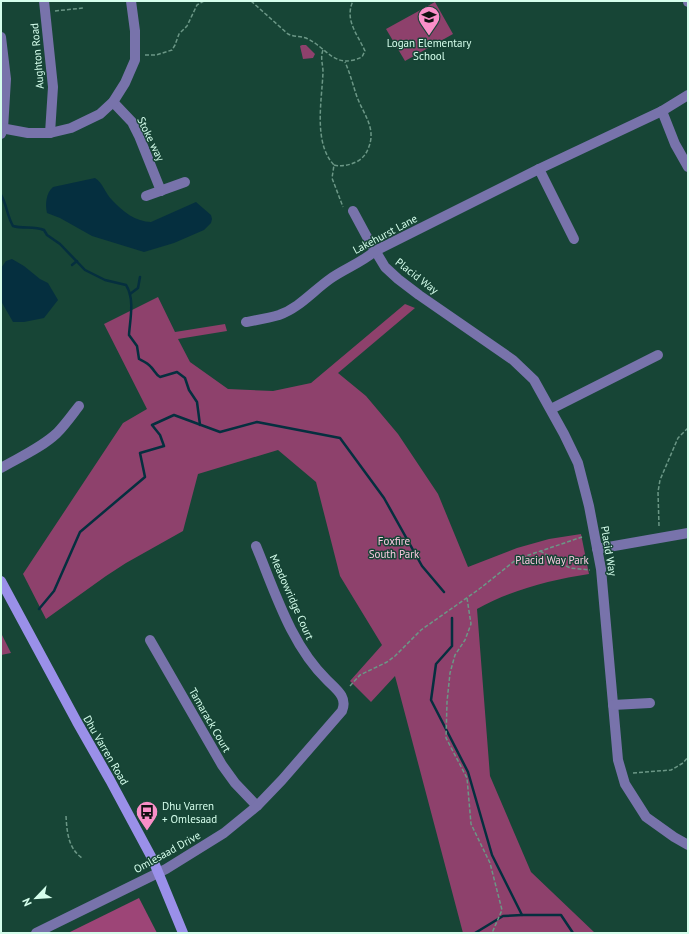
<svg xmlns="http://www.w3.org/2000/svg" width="689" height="934" font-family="'PT Sans',sans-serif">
<rect width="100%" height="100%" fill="#174536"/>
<g fill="#8e416c">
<path d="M 435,2 L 453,34 L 405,61 L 386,29 Z"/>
<path d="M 302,45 L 306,45 L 315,54 L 313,58 L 303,59 L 300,46 Z"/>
<path d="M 158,297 L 175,332 L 225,324 L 227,331 L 178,339 L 190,362 L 228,389 L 273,391 L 311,383 L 405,304 L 415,308 L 338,373 L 366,396 L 398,434 L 438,494 L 468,567 L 517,548 L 549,539 L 581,534 L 589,574 C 550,580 511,590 477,609 L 490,776 L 531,872 L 595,933 L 463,933 L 395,676 L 371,702 L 350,681 L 382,645 L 340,576 L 316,482 L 278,450 L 198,474 L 183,531 L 126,563 L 106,576 L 46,619 L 23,574 L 123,423 L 147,409 L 104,324 Z"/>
<path d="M 1,633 L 11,653 L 1,655 Z"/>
</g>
<path fill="#9d4577" d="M 139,898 L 157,933 L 68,933 Z"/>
<g fill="#052f3f">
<path d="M 95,178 C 103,183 105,193 112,200 C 122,211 136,222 151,222 L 196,202 L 211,215 L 212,219 L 211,223 L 204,230 L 174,243 L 144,252 L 92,236 L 60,218 L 47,213 C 45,204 46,193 53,187 Z"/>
<path d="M 12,259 L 24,266 L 40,279 L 48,283 L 58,300 L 44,318 L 24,322 L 13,322 L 1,301 L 1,268 L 6,261 Z"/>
</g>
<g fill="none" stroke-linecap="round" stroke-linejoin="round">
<g stroke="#052f3f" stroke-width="2.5">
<path d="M 1,195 C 7,205 7,216 13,226 C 23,229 34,226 44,230 L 47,235 L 60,244 L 85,270 L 105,280 L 126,285 C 135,299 130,319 129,335 L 137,346 L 139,359 C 143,361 148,363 151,367 C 155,371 156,375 160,377 L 177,372 L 185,378 L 189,390 L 197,402 L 200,425"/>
<path d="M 72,265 L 77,261"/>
<path d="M 130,294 L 138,288 L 140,277"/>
<path d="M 39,609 L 54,591 L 80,532 L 145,477 L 140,453 L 164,446 L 160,435 L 152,425 L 174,415 L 220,432 L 257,422 L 340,438 L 384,498 L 422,566 L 444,592"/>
<path d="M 452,618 L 452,646 L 436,664 L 431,700 L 468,772 L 492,855 L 522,915 L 561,915 L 573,933"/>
<path d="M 475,933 L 503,916 L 522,915"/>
</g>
<g stroke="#6b9786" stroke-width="1.5" stroke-dasharray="4 2" stroke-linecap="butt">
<path d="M 251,1 L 288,34 C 294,37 300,36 306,38 C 328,48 334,70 362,57 L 365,51 C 358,35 344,20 353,1"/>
<path d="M 55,11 L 83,8"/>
<path d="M 323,50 C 320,58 323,64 323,72 C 322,100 313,143 334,165 L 332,178 L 343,207"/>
<path d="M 145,55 L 156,55 L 172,50 L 175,45 L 179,34 L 187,26 L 197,5 L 204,1"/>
<path d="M 334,165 C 343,167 350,165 358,161 C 363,158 366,154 368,149 C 377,129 364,115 357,97 C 353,85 350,73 345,62"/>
<path d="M 659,526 L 658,492 L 660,480 L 678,438 L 688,428"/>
<path d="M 540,551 L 570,568 L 590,570"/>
<path d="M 467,598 L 471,624 L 465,640 L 455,655 L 450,673 L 447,702 L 446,738 L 467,778 L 471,824 L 490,863 L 502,910 L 492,933"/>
<path d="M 350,686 L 360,675 L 387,662 L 395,656 L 421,630 L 478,590 L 517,559 L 582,537"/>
<path d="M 633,773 L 671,770 L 683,763 L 688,757"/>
<path d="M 66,816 C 67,832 68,848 82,858"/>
</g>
<g stroke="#7873ab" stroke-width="10">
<path d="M 44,1 L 53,87 L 50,133"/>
<path d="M 688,1 L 688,2"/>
<path d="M 1,37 L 6,79 L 3,129 L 1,134"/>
<path d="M 113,102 L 132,122 L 139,136 L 161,191"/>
<path d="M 662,111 L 675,144 L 688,167"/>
<path d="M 1,128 L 28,133 L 50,133 L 71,128 L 100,114 L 113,102 L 125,83 L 135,60 L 135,31 L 131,1"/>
<path d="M 539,169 L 574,239"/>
<path d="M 146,196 L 185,182"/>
<path d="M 353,211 L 367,237 L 385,267 L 398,279 L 419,295 L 513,360 L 534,380 L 564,434 L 578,463 L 589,506 L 601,569 L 618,760 L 625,784 L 646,817 L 674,837 L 688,845"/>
<path d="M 246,322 C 257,320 269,318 279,315 C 299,308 313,291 330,279 C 344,269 361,263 375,251 L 539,169 L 662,111 L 688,95"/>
<path d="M 551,409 L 658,355"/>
<path d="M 1,468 C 20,457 41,448 57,433 C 65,425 72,415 79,406"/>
<path d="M 597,549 L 688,533"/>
<path d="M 150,640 L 222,765 L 235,783 L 257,806"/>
<path d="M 613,705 L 650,703"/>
<path d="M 36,933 L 166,869 L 224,833 L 257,806 L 282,780 L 342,711 C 348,697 336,689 327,680 C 291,645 275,592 256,546"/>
</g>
<path stroke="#9a90e9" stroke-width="10" d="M 1,581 L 77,722 L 110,780 L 153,860 L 183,933"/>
</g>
<defs>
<g id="school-pin" transform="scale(1.15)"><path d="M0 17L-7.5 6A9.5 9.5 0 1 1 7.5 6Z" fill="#fa8fc8" stroke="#174536"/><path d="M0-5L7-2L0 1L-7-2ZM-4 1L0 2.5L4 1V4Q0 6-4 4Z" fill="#111"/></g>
<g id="bus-pin" transform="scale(1.15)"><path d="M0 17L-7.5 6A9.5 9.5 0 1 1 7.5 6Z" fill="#fa8fc8" stroke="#174536"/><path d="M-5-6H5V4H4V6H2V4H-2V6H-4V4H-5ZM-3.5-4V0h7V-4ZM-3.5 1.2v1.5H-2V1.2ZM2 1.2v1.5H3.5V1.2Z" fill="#111"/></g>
</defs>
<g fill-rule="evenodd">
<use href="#school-pin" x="429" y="17"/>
<use href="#bus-pin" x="147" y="812"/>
</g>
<g text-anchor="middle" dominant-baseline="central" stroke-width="3" stroke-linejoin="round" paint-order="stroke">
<g font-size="11" fill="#d5feec" stroke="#174536">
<text x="429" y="43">Logan Elementary<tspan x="429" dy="13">School</tspan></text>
<text x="162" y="806" text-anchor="start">Dhu Varren<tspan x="162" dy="13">+ Omlesaad</tspan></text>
</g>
<g font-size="11" fill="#d5feec" stroke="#174536">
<text transform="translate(37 56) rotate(-95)">Aughton Road</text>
<text transform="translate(151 139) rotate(64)">Stoke way</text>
<text transform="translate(385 234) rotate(-28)">Lakehurst Lane</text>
<text transform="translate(417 276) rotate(38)">Placid Way</text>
<text transform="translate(609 551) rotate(80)">Placid Way</text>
<text transform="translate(292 597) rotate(66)">Meadowridge Court</text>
<text transform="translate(210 720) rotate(60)">Tamarack Court</text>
<text transform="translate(106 750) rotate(60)">Dhu Varren Road</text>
<text transform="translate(167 852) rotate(-29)">Omlesaad Drive</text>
</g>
<g font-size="11" fill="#fbc9e1" stroke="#174536">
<text x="394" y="541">Foxfire<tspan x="394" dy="13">South Park</tspan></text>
<text x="552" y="560">Placid Way Park</text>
</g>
</g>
<rect width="689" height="934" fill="none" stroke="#d5feec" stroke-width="4"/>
<g transform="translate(36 898) rotate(245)" stroke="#174536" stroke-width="3" paint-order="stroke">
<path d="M0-3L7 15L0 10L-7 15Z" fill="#d5feec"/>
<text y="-6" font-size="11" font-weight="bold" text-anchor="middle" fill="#d5feec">N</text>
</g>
</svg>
